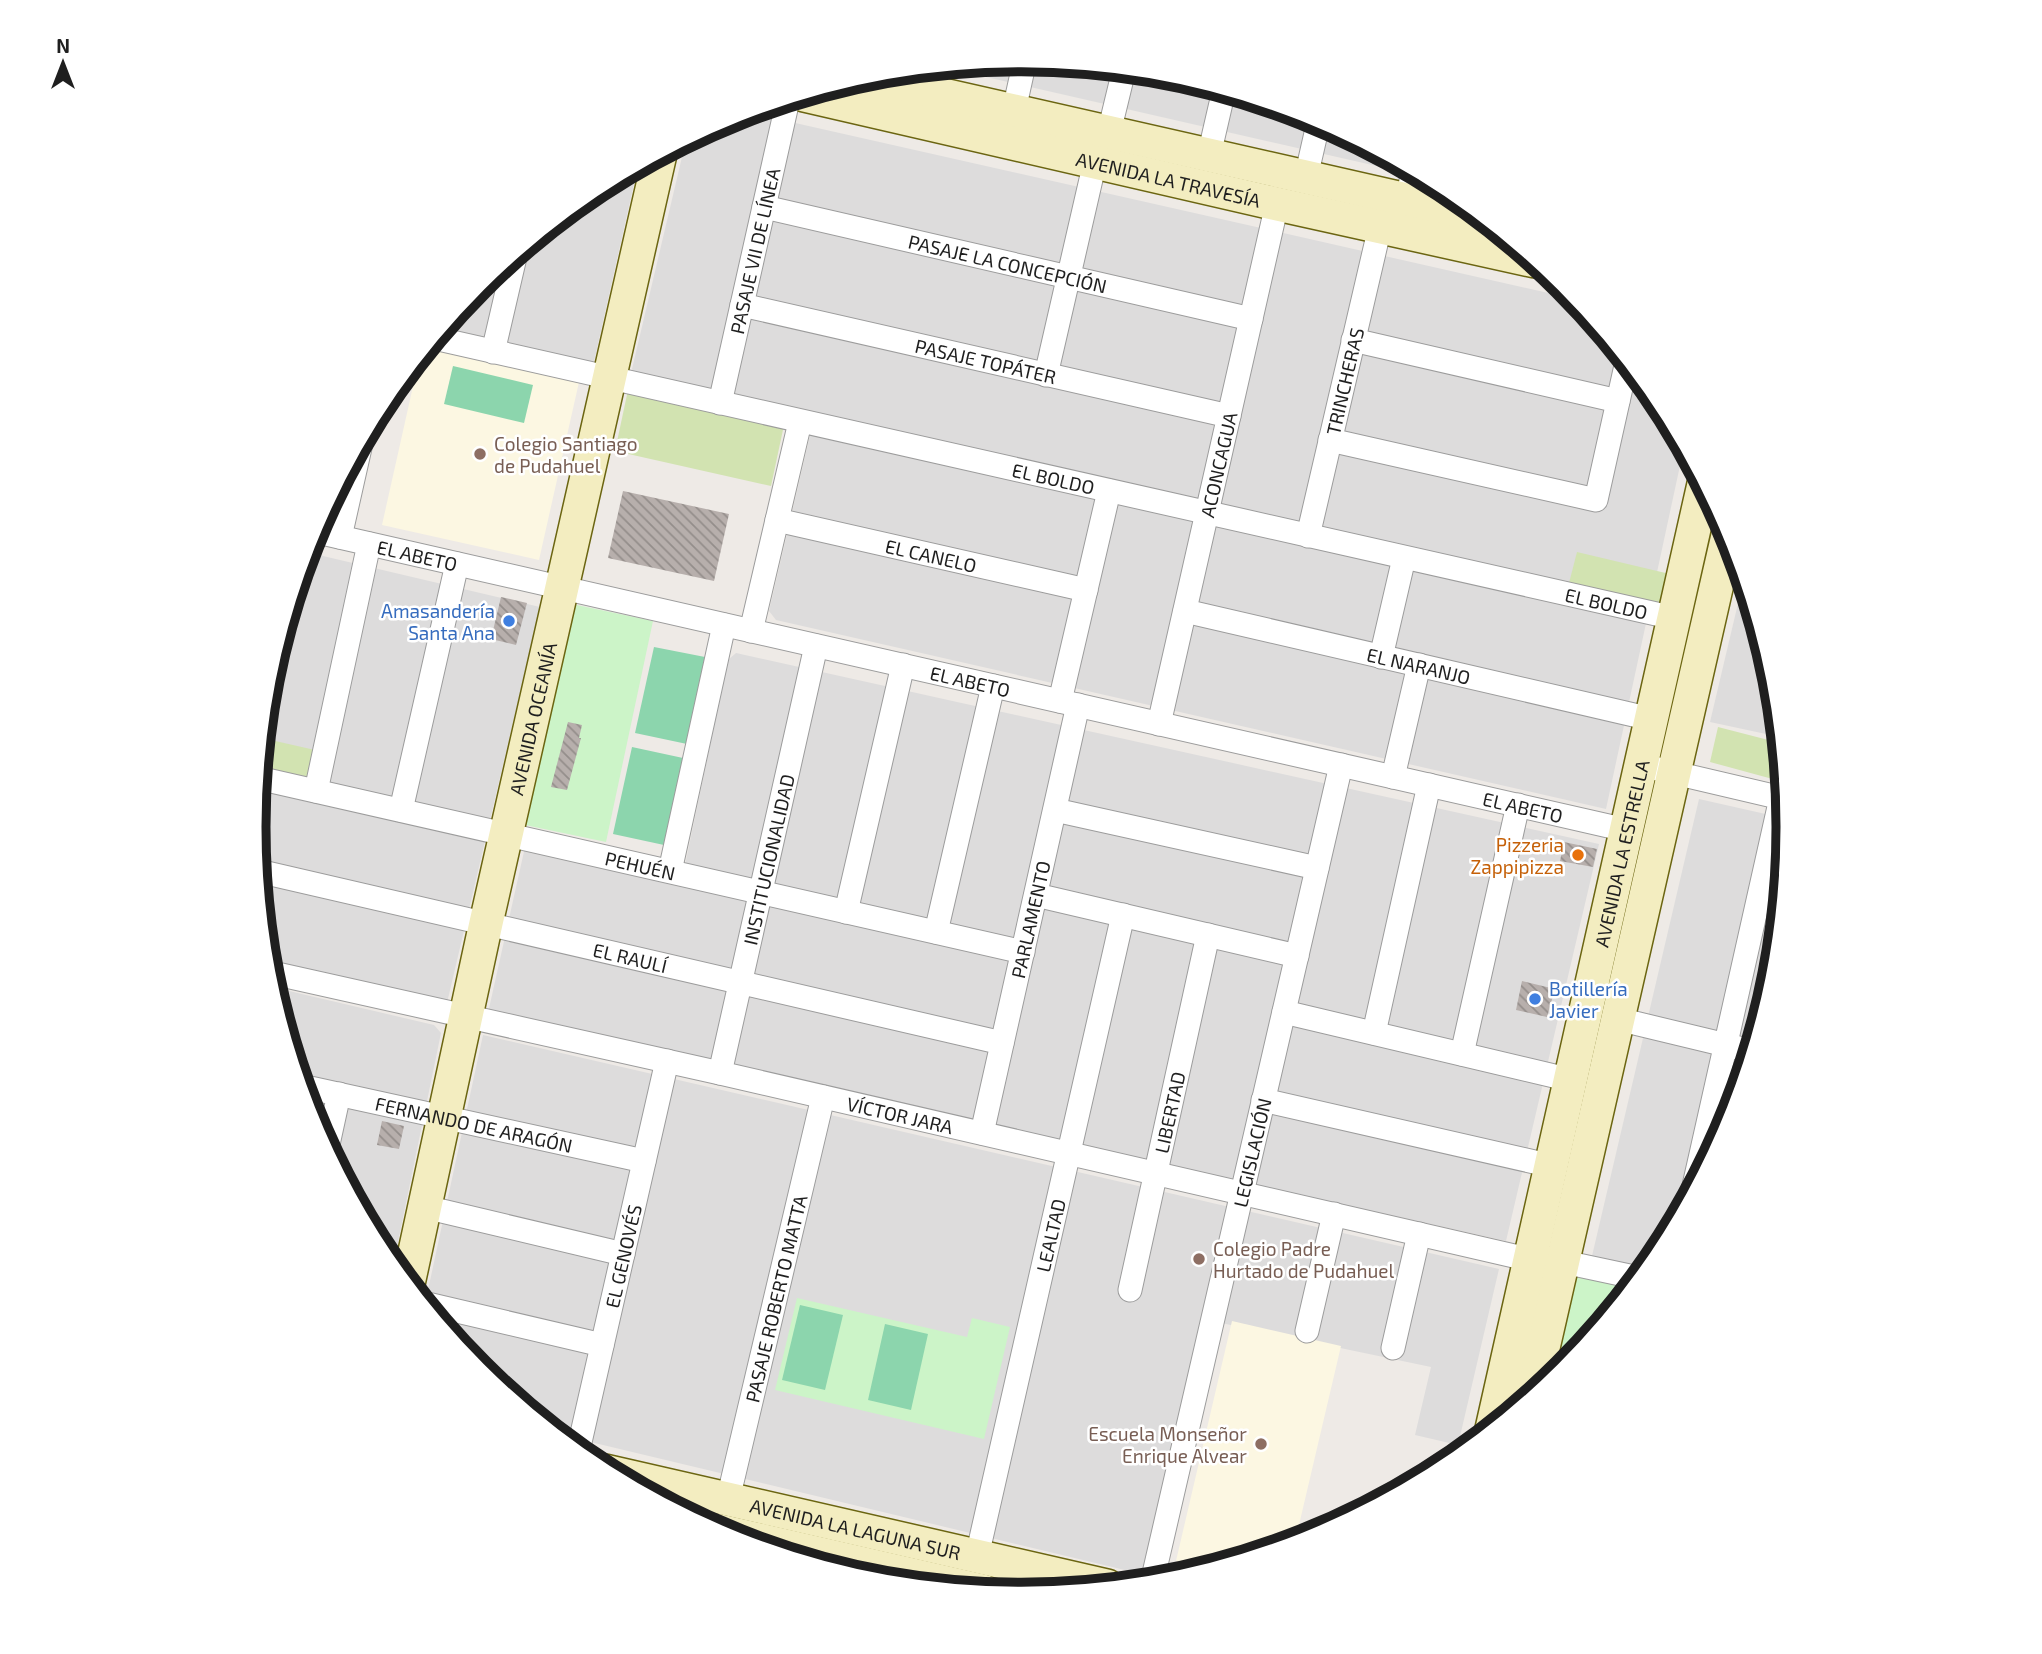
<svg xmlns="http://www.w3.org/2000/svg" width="2042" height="1654" font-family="'Exo 2',sans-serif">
<defs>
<pattern id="building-back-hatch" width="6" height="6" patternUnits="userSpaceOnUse" patternTransform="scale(1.75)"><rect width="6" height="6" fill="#b7afac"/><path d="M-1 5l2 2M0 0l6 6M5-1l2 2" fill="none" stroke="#948e8b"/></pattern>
</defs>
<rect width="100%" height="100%" fill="#eeeae6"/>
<g fill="#dddcdc">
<path d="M 1021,60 L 1171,74 L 1315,118 L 1425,177 L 942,67 Z"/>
<path d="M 747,112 L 1575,299 L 1659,401 L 1684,447 L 1606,809 L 776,620 L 769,611 L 814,418 L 636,379 L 632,369 L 686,140 L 728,118 Z"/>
<path d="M 638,166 L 593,366 L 439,332 L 479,284 L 595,189 Z"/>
<path d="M 306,552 L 540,607 L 447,1003 L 267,962 L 254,827 L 268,677 Z"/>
<path d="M 1744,578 L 1774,678 L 1780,737 L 1710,722 Z"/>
<path d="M 736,653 L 1599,844 L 1506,1241 L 488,1013 L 525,847 L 681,884 L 728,660 Z"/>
<path d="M 1699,799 L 1788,819 L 1788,827 L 1774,977 L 1730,1121 L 1659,1254 L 1647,1268 L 1592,1256 Z"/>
<path d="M 272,987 L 434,1025 L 441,1033 L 393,1266 L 383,1253 L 312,1120 Z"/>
<path d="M 483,1035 L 1499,1269 L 1458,1445 L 1415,1435 L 1431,1367 L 1207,1320 L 1150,1576 L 557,1434 L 478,1369 L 425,1304 Z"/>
</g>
<g fill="#fcf7e2">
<path d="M 426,348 L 579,382 L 539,560 L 382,525 L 420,355 Z"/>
<path d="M 1232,1321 L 1341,1346 L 1295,1542 L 1207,1569 L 1176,1561 Z"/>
</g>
<g fill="#d2e3b1">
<path d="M 628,390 L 784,425 L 771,486 L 615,451 Z"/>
<path d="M 1577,552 L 1674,575 L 1666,607 L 1569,583 Z"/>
<path d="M 1718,727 L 1780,743 L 1784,782 L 1710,762 Z"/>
<path d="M 262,738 L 315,750 L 309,777 L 259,766 Z"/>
</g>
<g fill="#ccf4c8">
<path d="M 572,604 L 653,621 L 606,842 L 525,825 Z"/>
<path d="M 1578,1273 L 1633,1285 L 1570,1362 L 1558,1360 Z"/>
<path d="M 797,1298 L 967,1337 L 972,1318 L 1010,1327 L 984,1439 L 775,1390 Z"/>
</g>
<g fill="#8cd5ad">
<path d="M 453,366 L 533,385 L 524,423 L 444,404 Z"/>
<path d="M 654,647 L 705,657 L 687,744 L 635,733 Z"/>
<path d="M 632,747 L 683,758 L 664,845 L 613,834 Z"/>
<path d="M 800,1305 L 843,1315 L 825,1390 L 782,1380 Z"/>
<path d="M 885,1324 L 928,1334 L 911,1410 L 868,1400 Z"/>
</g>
<g fill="url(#building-back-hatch)">
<path d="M 623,491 L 729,514 L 714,581 L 608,558 Z"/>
<path d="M 501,597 L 527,603 L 516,645 L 491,639 Z"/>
<path d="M 568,722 L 582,725 L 579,738 L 581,738 L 567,790 L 551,787 Z"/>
<path d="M 1564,842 L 1597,849 L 1593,867 L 1560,861 Z"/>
<path d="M 1522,981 L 1555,989 L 1547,1017 L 1516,1010 Z"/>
<path d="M 382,1121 L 404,1126 L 399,1149 L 377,1145 Z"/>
</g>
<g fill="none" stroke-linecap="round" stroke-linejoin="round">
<g stroke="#9c9c9c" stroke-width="25">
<g id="street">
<path d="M 1014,110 L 1025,60"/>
<path d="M 1109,132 L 1124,70"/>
<path d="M 1209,155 L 1224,90"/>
<path d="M 1306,177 L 1319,120"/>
<path d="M 1407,200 L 1413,171"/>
<path id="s1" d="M 764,207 L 1251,319"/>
<path id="s2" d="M 742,305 L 1229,416"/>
<path id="s3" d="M 434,338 L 1674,618"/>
<path d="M 1353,340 L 1618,401"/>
<path d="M 493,352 L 516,253"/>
<path d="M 1046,375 L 1095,162"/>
<path id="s4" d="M 720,403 L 788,100"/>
<path d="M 1330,440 L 1596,500 L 1627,361"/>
<path id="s5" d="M 777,520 L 1086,590"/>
<path id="s6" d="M 313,531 L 1626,830"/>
<path id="s7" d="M 1308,536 L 1380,227"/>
<path d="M 340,537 L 362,439"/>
<path id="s8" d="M 1185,611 L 1651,719"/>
<path d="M 751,631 L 800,422"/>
<path d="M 1381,657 L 1404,558"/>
<path d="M 1060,701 L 1109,491"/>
<path id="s9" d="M 1159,724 L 1277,204"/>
<path d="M 1641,765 L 1786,799"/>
<path d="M 1393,777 L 1419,665"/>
<path id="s10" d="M 258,778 L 1023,952"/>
<path d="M 316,791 L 369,544"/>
<path d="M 401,810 L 457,564"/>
<path d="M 1055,810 L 1317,868"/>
<path id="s11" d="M 258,871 L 1002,1043"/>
<path d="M 670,871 L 724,625"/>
<path d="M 1036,895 L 1297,956"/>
<path d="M 846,912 L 903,665"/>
<path d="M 936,932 L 993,686"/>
<path id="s12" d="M 268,972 L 720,1073 L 1514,1256 L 1578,1265 L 1639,1278"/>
<path d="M 1284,1012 L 1571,1080"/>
<path d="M 1618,1019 L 1751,1051"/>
<path d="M 1374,1033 L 1429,785"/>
<path d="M 1462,1054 L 1518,805"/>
<path id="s13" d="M 720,1073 L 816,646"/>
<path id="s14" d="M 301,1086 L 644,1161"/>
<path d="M 1263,1100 L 1552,1166"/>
<path id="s15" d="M 982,1133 L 1078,705"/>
<path d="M 327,1149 L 339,1094"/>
<path d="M 1693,1190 L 1781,798"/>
<path d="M 425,1207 L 623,1254"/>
<path id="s16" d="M 1130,1290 L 1208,935"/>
<path d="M 423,1303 L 602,1345"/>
<path d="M 1307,1331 L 1334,1214"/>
<path d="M 1393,1348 L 1419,1234"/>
<path id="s17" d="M 578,1451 L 667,1061"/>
<path id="s18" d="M 728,1499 L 823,1097"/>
<path id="s19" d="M 977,1556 L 1123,915"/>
<path id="s20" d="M 1152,1582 L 1341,765"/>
</g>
</g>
<g stroke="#6b6511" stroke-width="36">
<g id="secondary">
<path d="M 864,77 L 1482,217"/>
<path id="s21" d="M 804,95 L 1277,204 L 1535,261"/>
<path id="s22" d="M 408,1284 L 486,923 L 660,154"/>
<path d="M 1532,1396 L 1729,531"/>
<path id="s23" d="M 1492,1429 L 1704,484"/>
<path id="s24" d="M 605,1471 L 1107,1586"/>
<path d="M 716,1530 L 983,1591"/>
</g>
</g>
<use href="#street" stroke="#fff" stroke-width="23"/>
<use href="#secondary" stroke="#f3edc0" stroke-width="33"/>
</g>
<g fill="#8d6e63" stroke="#fff" stroke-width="2.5">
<circle cx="480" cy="454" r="7"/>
<circle cx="1199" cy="1259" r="7"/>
<circle cx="1261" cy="1444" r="7"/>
</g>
<g fill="#3f7fe0" stroke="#fff" stroke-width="2.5">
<circle cx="509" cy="621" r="7"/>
<circle cx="1535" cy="999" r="7"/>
</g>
<circle fill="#e8710a" stroke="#fff" stroke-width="2.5" cx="1578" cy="855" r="7"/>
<g text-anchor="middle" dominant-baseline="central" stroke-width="5" stroke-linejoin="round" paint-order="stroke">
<g font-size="19" fill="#1f1f1f" stroke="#fff">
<text stroke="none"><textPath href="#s21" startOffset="374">AVENIDA LA TRAVESÍA</textPath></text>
<text stroke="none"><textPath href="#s4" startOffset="156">PASAJE VII DE LÍNEA</textPath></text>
<text stroke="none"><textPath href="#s1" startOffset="250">PASAJE LA CONCEPCIÓN</textPath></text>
<text stroke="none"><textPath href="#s2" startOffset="250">PASAJE TOPÁTER</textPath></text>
<text stroke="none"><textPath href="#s7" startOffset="159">TRINCHERAS</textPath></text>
<text stroke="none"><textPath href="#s9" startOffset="266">ACONCAGUA</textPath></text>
<text stroke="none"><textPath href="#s3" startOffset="635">EL BOLDO</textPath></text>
<text stroke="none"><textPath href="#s6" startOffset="107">EL ABETO</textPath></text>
<text stroke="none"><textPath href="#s5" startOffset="158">EL CANELO</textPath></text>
<text stroke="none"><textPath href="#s3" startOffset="1202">EL BOLDO</textPath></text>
<text stroke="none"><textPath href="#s8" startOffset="240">EL NARANJO</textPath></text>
<text stroke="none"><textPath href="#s6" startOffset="674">EL ABETO</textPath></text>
<text stroke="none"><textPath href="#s22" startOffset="579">AVENIDA OCEANÍA</textPath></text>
<text stroke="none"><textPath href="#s6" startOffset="1241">EL ABETO</textPath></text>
<text stroke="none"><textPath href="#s23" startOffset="590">AVENIDA LA ESTRELLA</textPath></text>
<text stroke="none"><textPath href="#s13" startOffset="219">INSTITUCIONALIDAD</textPath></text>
<text stroke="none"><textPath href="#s10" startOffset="392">PEHUÉN</textPath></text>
<text stroke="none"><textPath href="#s15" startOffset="219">PARLAMENTO</textPath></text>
<text stroke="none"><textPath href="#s11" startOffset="382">EL RAULÍ</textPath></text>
<text stroke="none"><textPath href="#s16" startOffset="182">LIBERTAD</textPath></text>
<text stroke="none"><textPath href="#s12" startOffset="648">VÍCTOR JARA</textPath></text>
<text stroke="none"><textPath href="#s14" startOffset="177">FERNANDO DE ARAGÓN</textPath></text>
<text stroke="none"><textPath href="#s20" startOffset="441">LEGISLACIÓN</textPath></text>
<text stroke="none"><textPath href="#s19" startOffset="329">LEALTAD</textPath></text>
<text stroke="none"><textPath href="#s17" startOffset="200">EL GENOVÉS</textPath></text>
<text stroke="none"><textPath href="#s18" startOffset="206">PASAJE ROBERTO MATTA</textPath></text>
<text stroke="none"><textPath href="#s24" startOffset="257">AVENIDA LA LAGUNA SUR</textPath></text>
</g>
<g font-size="19" fill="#785e54" stroke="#fff" text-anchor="start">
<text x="494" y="443">Colegio Santiago<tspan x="494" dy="22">de Pudahuel</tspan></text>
<text x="1213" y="1248">Colegio Padre<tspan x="1213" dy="22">Hurtado de Pudahuel</tspan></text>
<text x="1247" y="1433" text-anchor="end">Escuela Monseñor<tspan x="1247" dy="22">Enrique Alvear</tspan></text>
</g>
<g font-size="19" fill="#366cbe" stroke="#fff" text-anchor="end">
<text x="495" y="610">Amasandería<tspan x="495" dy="22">Santa Ana</tspan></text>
<text x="1549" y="988" text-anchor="start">Botillería<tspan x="1549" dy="22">Javier</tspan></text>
</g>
<g font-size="19" fill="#c56008" stroke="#fff" text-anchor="end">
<text x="1564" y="844">Pizzeria<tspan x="1564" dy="22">Zappipizza</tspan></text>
</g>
</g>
<path d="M0 0H2042V1654H0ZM266 827a755 755 0 1 1 1510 0a755 755 0 1 1-1510 0Z" fill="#fff" fill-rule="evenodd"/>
<path fill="none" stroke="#1f1f1f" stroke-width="9" d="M266 827a755 755 0 1 1 1510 0a755 755 0 1 1-1510 0Z"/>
<g transform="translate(63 63)" stroke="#ffffff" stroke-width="5" paint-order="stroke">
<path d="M0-5L12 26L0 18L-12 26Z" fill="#1f1f1f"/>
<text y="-10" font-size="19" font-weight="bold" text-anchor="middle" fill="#1f1f1f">N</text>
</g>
</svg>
